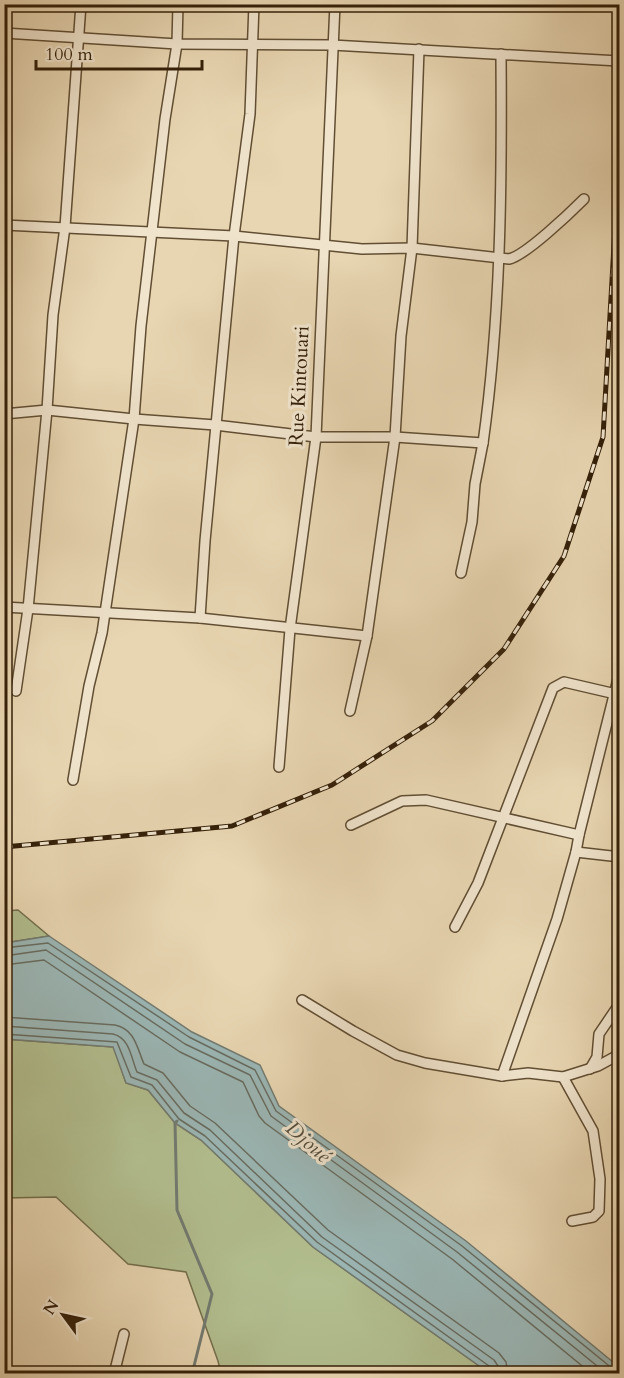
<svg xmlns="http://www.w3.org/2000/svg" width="624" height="1378" font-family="Cardo,serif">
<rect width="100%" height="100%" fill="#e8d6b2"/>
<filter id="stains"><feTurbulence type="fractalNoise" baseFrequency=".00333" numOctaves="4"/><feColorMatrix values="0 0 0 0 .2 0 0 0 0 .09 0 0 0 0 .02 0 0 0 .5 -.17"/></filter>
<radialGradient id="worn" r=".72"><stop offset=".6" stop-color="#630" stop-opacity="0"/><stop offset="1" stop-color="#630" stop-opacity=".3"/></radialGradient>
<g fill="#b2be8f" stroke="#736f4c" stroke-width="1.5">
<path d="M 18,910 L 49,936 L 5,943 L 5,911 Z"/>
<path d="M 4,1039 L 114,1047 L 126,1083 L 148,1090 L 175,1123 L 201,1140 L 313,1247 L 489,1373 L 221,1373 L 218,1361 L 186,1272 L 128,1264 L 56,1197 L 5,1198 Z"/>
</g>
<path fill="#9bb7b6" stroke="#727b71" stroke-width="1.5" d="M 49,936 L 192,1032 L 260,1065 L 279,1106 L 466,1241 L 619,1367 L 619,1373 L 489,1373 L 313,1247 L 201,1140 L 175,1123 L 148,1090 L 126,1083 L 113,1047 L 5,1039 L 5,943 Z"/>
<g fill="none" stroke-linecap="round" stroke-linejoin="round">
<g stroke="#686c60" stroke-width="1.5">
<path d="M 4,948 L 48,943 L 189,1037 L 255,1070 L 276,1111 L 462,1246 L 613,1369 L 620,1371"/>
<path d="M 4,956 L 46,950 L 185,1044 L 250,1075 L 271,1116 L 457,1252 L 607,1374"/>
<path d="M 4,965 L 44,960 L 180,1052 L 243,1082 L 259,1116 L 265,1123 L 452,1259 L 592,1374"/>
<path d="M 4,1017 L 115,1025 C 135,1029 137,1048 144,1064 L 163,1073 L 190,1106 L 215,1123 L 328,1230 L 499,1353 L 506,1362 L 508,1374"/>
<path d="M 4,1026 L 113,1034 C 130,1038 131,1058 137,1072 L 157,1080 L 184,1113 L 210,1130 L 322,1237 L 494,1360 L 498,1366 L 499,1374"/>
<path d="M 4,1034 L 117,1042 L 131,1077 L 152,1085 L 179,1119 L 205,1136 L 317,1242 L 489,1366 L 492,1374"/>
</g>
<path stroke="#727b71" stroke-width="3" d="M 177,1121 L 175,1123 L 177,1210 L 212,1294 L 192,1374"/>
<g stroke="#614e33" stroke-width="12">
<g id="minor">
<path d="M 4,33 L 177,44 L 332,45 L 619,61 L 620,55"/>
<path d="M 4,225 L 234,236 L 362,249 L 412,248 L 509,259 C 525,256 571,212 584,199"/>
<path d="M 4,414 L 47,410 L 134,419 L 215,425 L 316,437 L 395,437 L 483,443 C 501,315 502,183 501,54"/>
<path d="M 461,573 L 472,522 L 475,484 L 483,443"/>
<path d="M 4,607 L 200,618 L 367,636"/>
<path d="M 200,618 L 205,541 L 234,236 L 250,114 L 254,4"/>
<path d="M 16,691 L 28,609 L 47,410 L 53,315 L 65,227 L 81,4"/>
<path d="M 350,711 L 367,636 L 395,437 L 401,336 L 412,248 L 419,49"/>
<path d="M 279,767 L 290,629 L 316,437 L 335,4"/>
<path d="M 73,780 L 89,686 L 102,633 L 134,419 L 141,326 L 165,119 L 177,44 L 178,4"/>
<path d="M 351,825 L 402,801 L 426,800 L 579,835"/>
<path d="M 576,852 L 620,857"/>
<path d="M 455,927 L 478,883 L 553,688 L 564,682 L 620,695"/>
<path d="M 302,1000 L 353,1031 L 397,1055 L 425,1063 L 502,1076 L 528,1073 L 563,1077 L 598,1066 L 620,1054"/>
<path d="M 590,1069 L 597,1057 L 599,1034 L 620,1003"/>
<path d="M 502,1076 L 557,919 L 576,852 L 579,835 L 620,671"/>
<path d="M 563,1077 L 593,1131 L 600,1179 L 599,1211 L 593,1217 L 572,1221"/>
<path d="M 114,1374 L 124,1334"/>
</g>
</g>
<use href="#minor" stroke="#f0e4cd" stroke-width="9"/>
<g stroke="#342009" stroke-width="5">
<path id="rail" d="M 4,847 L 232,826 L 332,785 L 432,721 L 504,649 L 564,556 L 603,437 L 620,141"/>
</g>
<use href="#rail" stroke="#f0e4cd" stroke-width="3" stroke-dasharray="9" stroke-linecap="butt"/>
</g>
<g text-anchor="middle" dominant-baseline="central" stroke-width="6" stroke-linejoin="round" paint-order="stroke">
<g font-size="20" fill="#342009" stroke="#f0e4cd">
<text transform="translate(299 386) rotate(-87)">Rue Kintouari</text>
</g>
<g font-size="21" font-style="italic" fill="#534d3d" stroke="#f0e4cd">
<text transform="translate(308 1142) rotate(41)">Djoué</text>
</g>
</g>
<rect width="624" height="1378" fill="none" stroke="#e8d6b2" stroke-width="24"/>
<rect x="6" y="6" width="612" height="1366" fill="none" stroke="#342009" stroke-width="3"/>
<rect x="12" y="12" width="600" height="1354" fill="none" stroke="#342009" stroke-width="1.5"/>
<g transform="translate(63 1315) rotate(303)" stroke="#f0e4cd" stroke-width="4.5" paint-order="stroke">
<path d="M0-4.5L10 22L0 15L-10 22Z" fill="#342009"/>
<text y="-9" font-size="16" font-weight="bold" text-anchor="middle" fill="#342009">N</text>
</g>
<path d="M36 60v9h166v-9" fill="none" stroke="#342009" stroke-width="3"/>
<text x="45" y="60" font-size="18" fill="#342009" stroke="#f0e4cd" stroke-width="4.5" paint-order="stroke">100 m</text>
<rect width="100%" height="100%" filter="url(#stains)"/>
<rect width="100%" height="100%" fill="url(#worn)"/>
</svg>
